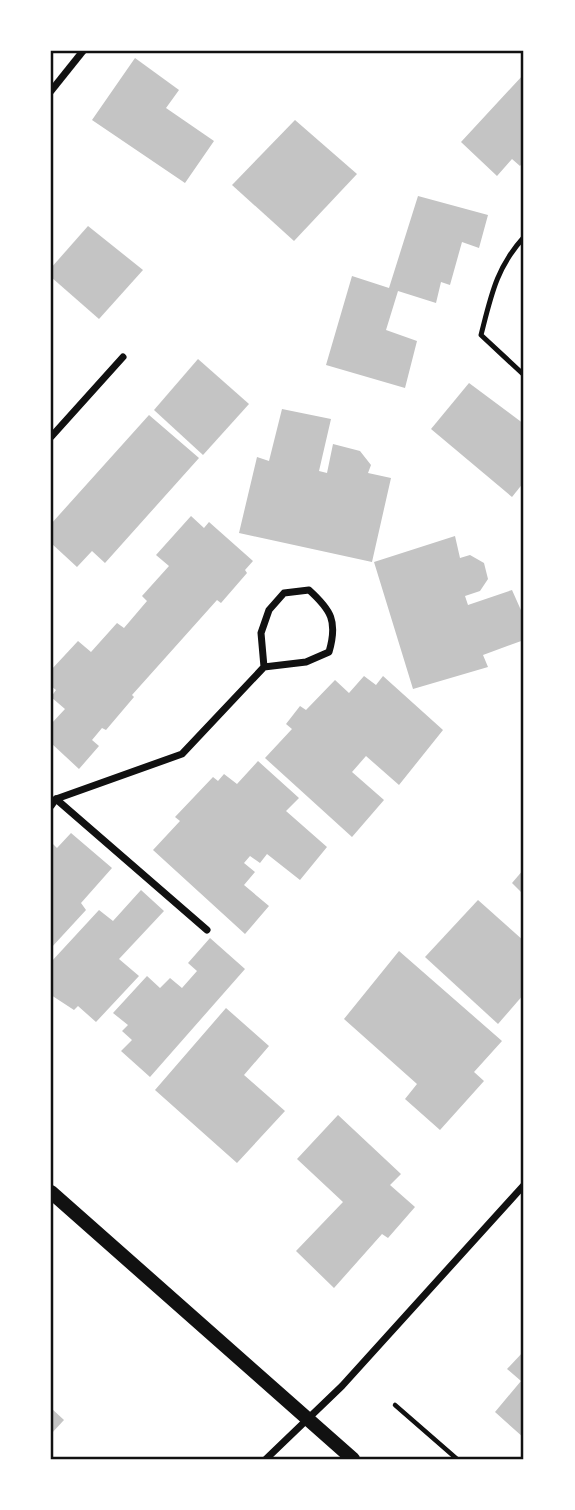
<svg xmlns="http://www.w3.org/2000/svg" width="575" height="1510" font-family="'Alegreya Sans',sans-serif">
<rect width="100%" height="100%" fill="#fff"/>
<g fill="#c4c4c4">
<path d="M 135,58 L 179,90 L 166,108 L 214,141 L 185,183 L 92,120 Z"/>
<path d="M 524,74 L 524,161 L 520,166 L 512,159 L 497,176 L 461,142 Z"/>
<path d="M 295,120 L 357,174 L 294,241 L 232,185 Z"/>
<path d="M 418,196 L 488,215 L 479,248 L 462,242 L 450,285 L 441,282 L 436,303 L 398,291 L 386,330 L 417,341 L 405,388 L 326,365 L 352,276 L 389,288 Z"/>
<path d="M 88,226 L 143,270 L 99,319 L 51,277 L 51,268 Z"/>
<path d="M 198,359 L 249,404 L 203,455 L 154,410 Z"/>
<path d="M 469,383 L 524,424 L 524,482 L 512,497 L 431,429 Z"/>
<path d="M 282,409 L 331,419 L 319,471 L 327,473 L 333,444 L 360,451 L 371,465 L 368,473 L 391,478 L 372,562 L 239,533 L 257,457 L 269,461 Z"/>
<path d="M 149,415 L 199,458 L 105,563 L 92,551 L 77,567 L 51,543 L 51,524 Z"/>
<path d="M 191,516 L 204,528 L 209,522 L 253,561 L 245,570 L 247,573 L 221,603 L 217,600 L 132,695 L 134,697 L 106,730 L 102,728 L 92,740 L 99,746 L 79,769 L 51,743 L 51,724 L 65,709 L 51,697 L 56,690 L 51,686 L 51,670 L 78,641 L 91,652 L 117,623 L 124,628 L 147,601 L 142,596 L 169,566 L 156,555 Z"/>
<path d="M 455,536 L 460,558 L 470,555 L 484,563 L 488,579 L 480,591 L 465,596 L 468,605 L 512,590 L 524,617 L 524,640 L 483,655 L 488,667 L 413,689 L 374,562 Z"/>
<path d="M 364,676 L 376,685 L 383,676 L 443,730 L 399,785 L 366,756 L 352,772 L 384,800 L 352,837 L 265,758 L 292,729 L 286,724 L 300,706 L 306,710 L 335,680 L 349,693 Z"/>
<path d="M 258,761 L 299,798 L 286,811 L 327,847 L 300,880 L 267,854 L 260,863 L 250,856 L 244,863 L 255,872 L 244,885 L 269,906 L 245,934 L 153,850 L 180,821 L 175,817 L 213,777 L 218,781 L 224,774 L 237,784 Z"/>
<path d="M 71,833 L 112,868 L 81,903 L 86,910 L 51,948 L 51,842 L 57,848 Z"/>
<path d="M 524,869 L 524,895 L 512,883 Z"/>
<path d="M 141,890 L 164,911 L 119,959 L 139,976 L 96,1022 L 78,1006 L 74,1010 L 51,995 L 51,962 L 99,910 L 113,921 Z"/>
<path d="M 478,900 L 524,941 L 524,994 L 498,1024 L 425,957 Z"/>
<path d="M 210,938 L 245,969 L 150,1077 L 121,1051 L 132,1040 L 122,1031 L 128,1025 L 113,1013 L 147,976 L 160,988 L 170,978 L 182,988 L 197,971 L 188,963 Z"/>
<path d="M 399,951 L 502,1041 L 474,1072 L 484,1081 L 440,1130 L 405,1099 L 417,1084 L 344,1019 Z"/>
<path d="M 226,1008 L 269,1046 L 244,1075 L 285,1111 L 237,1163 L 155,1090 Z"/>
<path d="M 338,1115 L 401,1174 L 390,1185 L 415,1207 L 388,1238 L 382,1234 L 334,1288 L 296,1251 L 343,1202 L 297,1159 Z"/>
<path d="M 524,1351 L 524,1438 L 495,1412 L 521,1381 L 507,1369 Z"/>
<path d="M 51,1408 L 64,1420 L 51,1434 Z"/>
</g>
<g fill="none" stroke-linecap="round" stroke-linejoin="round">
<path stroke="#111" stroke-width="4.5" d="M 395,1405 L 457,1459"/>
<path stroke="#111" stroke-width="5" d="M 524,237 C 496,268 491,296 481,335 L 524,375"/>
<g stroke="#111" stroke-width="7">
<path d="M 51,91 L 83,51"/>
<path d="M 51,437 L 123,357"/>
<path d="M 56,799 L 207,930"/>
<path d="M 51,806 L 56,799 L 182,754 L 264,667 L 306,662 L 329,652 C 338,621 331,610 309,590 L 284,593 L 269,610 L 261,633 L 264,667"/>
<path d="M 266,1459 L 342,1386 L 524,1185"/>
</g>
<path stroke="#111" stroke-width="14" d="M 51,1192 L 353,1459"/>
</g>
<rect width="575" height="1510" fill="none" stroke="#ffffff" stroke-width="105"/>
<rect x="52" y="52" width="470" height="1406" fill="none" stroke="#111" stroke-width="2.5"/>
</svg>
